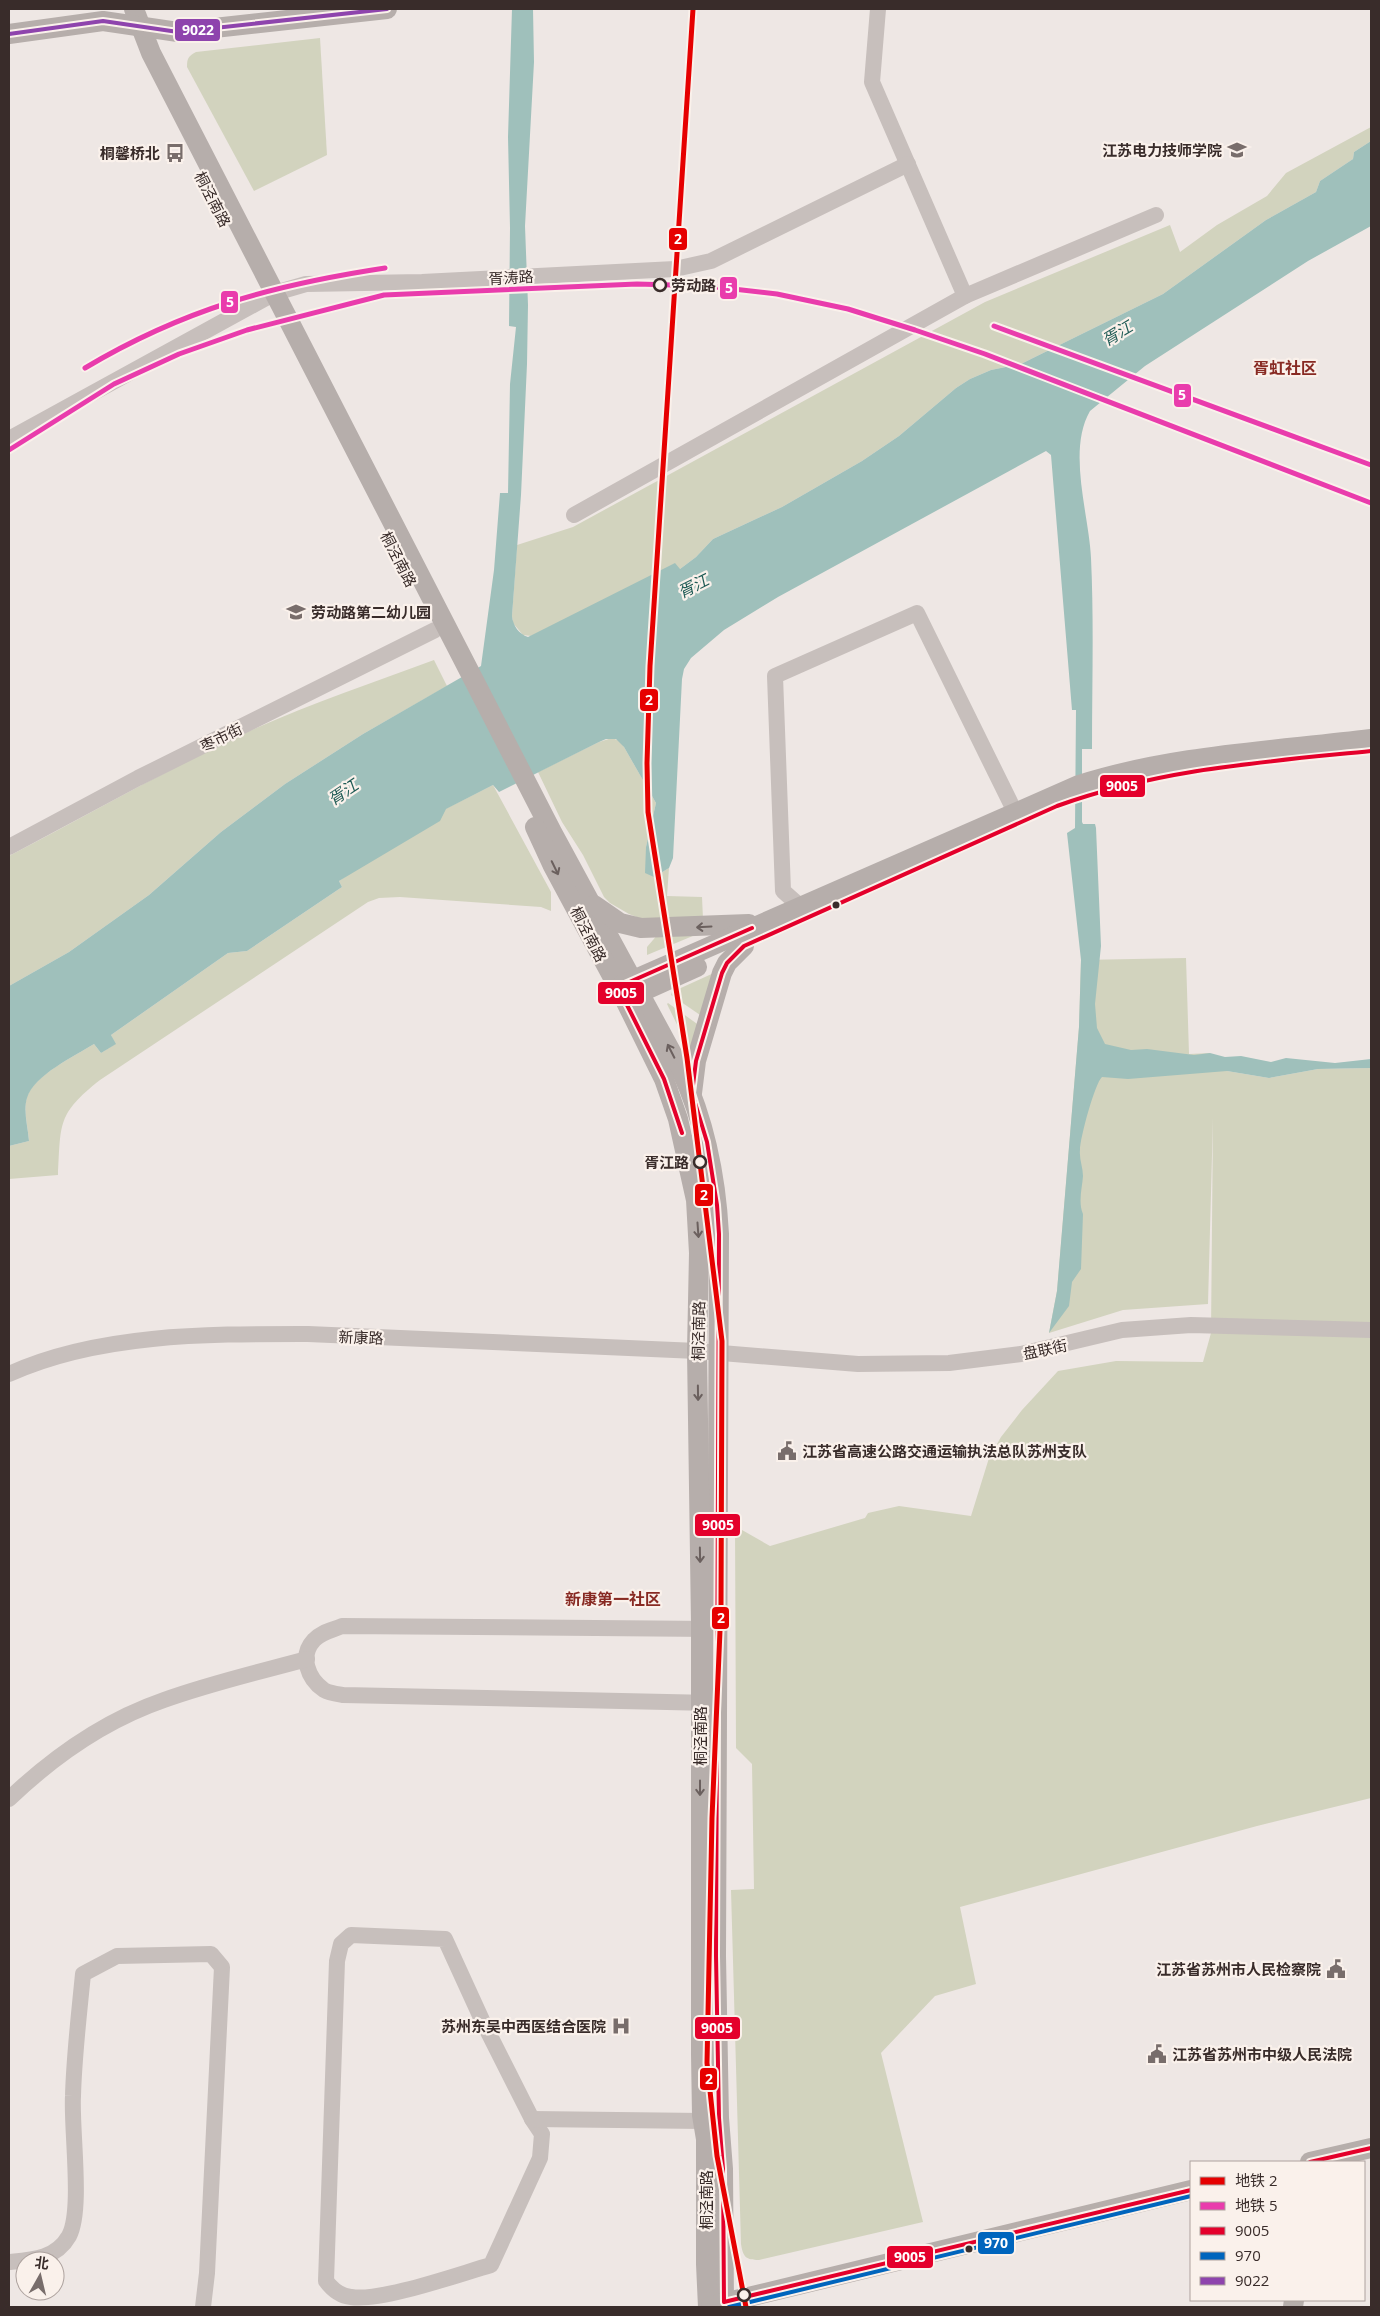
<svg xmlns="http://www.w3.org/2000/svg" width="1380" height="2316" font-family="'Open Sans','Noto Sans SC',sans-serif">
<rect width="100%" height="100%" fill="#eee7e4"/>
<g fill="#d2d3be">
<path d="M 320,38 L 327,155 L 254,191 L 187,67 C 187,59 188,56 196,52 Z"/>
<path d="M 1371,127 L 1371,141 L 1354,152 L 1353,159 L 1320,181 L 1316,192 L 1266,220 L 1163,294 L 1033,358 L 1021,364 L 991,370 L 970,379 L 956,388 L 899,436 L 862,461 L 782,507 L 713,539 L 696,557 L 680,569 L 531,636 L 523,635 L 513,623 L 512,616 L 517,545 L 573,527 L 985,302 L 1170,225 L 1180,252 L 1217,225 L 1267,196 L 1286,173 Z"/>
<path d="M 434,660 L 447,686 L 363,734 L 285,784 L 221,832 L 149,895 L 69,952 L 9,986 L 9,856 C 90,814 170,767 254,729 C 313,703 374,682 434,660 Z"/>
<path d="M 612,738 L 620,741 L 624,747 L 656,803 L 646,847 L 654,877 L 669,868 L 667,896 L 702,897 L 703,919 L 639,918 L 629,914 L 610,903 L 604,897 L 583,855 L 562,822 L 538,772 L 599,742 Z"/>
<path d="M 493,785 L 551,892 L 551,911 L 541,907 L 400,897 L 379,898 L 368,902 L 100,1080 C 57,1114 61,1123 58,1175 L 9,1179 L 9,1146 L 29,1141 C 28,1127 23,1110 27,1097 C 34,1075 75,1056 94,1044 L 101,1053 L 115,1044 L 111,1035 L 228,953 L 247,951 L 342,887 L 339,881 L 445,809 Z"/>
<path d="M 659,933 L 700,933 L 647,955 L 647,947 Z"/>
<path d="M 1186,958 L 1189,1054 L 1210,1053 L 1213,1071 L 1227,1071 L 1269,1078 L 1318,1069 L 1371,1068 L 1371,1798 L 1257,1826 L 960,1907 L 976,1984 L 935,1996 L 881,2053 L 923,2222 L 759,2260 C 746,2260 743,2257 741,2244 L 731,1890 L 754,1889 L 752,1764 L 736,1748 L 735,1526 L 770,1546 L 865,1518 L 868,1513 L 899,1506 L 971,1516 L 989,1458 L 1001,1437 L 1022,1410 L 1058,1371 L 1116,1361 L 1203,1362 L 1211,1333 L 1213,1118 L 1208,1304 L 1123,1310 L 1049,1333 L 1057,1291 L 1079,1027 L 1081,960 Z"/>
<path d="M 716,972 L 703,1017 L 671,995 L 672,992 Z"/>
<path d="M 668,1003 L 700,1026 L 690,1051 L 667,1004 Z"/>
</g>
<path fill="#9fc0bb" d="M 512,9 L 533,9 L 534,62 L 525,226 L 528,305 L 527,364 L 521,495 L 512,616 C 513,626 519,634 528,637 L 675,563 L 680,569 L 696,557 L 713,539 L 782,507 L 862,461 L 899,436 L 956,388 L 970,379 L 991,370 L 1021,364 L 1033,358 L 1163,294 L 1266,220 L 1316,192 L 1320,181 L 1353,159 L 1354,152 L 1371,141 L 1371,226 L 1308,261 L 1145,366 L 1090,411 C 1067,451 1089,514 1091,558 C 1094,622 1092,686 1092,749 L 1082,749 L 1082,822 L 1083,824 L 1095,824 L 1096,828 L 1101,946 L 1095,1004 L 1097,1028 L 1105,1044 L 1131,1050 L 1147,1049 L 1194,1055 L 1210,1053 L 1225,1057 L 1241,1056 L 1271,1062 L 1286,1058 L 1335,1063 L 1371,1059 L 1371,1068 L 1318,1069 L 1269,1078 L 1227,1071 L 1128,1079 L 1102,1077 C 1095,1083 1080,1138 1080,1150 C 1079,1159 1083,1167 1083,1176 C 1082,1189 1078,1202 1083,1214 L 1081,1269 L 1072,1282 L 1069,1306 L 1049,1333 L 1057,1291 L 1079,1027 L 1081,960 L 1067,833 L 1075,828 L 1076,710 L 1072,710 L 1051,455 L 1046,451 L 778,597 L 724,630 L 691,658 L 684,669 L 682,679 L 673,858 L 669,868 L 654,877 L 645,873 L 646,847 L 656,803 L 624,747 L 616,739 L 606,739 L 599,742 L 499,792 L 493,785 L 446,809 L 440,821 L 339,881 L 342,887 L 247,951 L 228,953 L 111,1035 L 116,1044 L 101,1053 L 94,1044 C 75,1056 34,1075 27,1098 C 23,1111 28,1127 29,1141 L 9,1146 L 9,986 L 69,952 L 149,895 L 221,832 L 285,784 L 363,734 L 481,666 L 494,570 L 500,493 L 508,493 L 510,384 L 516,327 L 509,326 L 510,228 L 508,137 Z"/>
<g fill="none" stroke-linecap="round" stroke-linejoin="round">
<g stroke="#c7bfbc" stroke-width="16">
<path d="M 878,9 L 872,82 L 965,296"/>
<path d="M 9,439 L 275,293 L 306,284 L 422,282 L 675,269 L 711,261 L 908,164"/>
<path d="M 574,515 L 965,296 L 1156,215"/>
<path d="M 9,847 L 138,778 L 435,630"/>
<path d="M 801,907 L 783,891 L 775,676 L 917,613 L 1015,812"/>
<path d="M 9,1374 C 99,1333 211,1334 308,1334 L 697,1351 L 858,1364 L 949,1363 L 1021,1354 L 1122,1330 L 1191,1325 L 1371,1330"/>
<path d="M 712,1629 L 342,1626 C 333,1630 321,1632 314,1640 C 299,1656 308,1679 324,1690 C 329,1693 337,1694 343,1695 L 712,1703"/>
<path d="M 9,1799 C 53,1757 106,1720 164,1700 C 211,1683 259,1672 307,1659"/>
<path d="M 351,1935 L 445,1939 L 482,2020 L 532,2119 L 542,2134 L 540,2158 L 491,2265 C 459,2274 381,2302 351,2297 C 340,2296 332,2289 326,2281 L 337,1961 L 341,1944 Z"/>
<path d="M 532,2119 L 703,2121"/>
<path d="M 9,2262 C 32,2260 56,2259 69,2236 C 83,2210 71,2129 73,2096 C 74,2056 79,2015 83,1974 L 117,1956 L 211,1954 L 222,1967 L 207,2273 L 203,2307"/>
</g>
<g stroke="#b6aeab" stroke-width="20">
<path d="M 134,9 L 151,53 L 552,832 L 681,1070 C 705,1122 716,1177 719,1234 L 716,1956 L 719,2118 L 723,2169 L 724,2307"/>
<path d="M 9,34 L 103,21 L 178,32 L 387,9"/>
<path d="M 535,827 L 553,866 L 625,1000 L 664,1079 L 678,1119 L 696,1200 L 699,1253 L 697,1351 L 701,1624 L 701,2054 L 702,2115 L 706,2139 L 706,2264 L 708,2307"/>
<path d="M 594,905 L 620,923 L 641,928 L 749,924"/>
<path d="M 622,985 L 1079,785 C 1173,755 1274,751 1371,739"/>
<path d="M 628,998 L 697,967"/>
<path d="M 692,1093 L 696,1061 L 722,973 L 727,963 L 744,946"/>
<path d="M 1310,2162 L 1371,2148"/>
<path d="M 711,2306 L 1191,2190"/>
<path d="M 1293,2307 L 1294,2300"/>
</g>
<g stroke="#faf1eb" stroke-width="8">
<g id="bus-1">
<path d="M 682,1133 L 664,1079 L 618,987 L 752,928"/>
<path d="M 1310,2162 L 1371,2148"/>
<path d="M 1191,2190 L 724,2302 L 723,2169 L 719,2118 L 716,1956 L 719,1234 L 717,1205 L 707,1142 L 692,1093 L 696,1061 L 722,973 L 727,963 L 744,946 L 1057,806 C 1160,769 1263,762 1371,751"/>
</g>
</g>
<g stroke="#faf1eb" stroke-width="8">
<path id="bus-2" d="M 729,2307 L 1191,2196"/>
</g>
<g stroke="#faf1eb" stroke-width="8">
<path id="bus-3" d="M 9,34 L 103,21 L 178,32 L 387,9"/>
</g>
<use href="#bus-1" stroke="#e4002b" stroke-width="4"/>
<use href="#bus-2" stroke="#0065bd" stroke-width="4"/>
<use href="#bus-3" stroke="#8e44ad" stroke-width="4"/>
<g stroke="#faf1eb" stroke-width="9">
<path id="metro-1" d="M 693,9 L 650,666 L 647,763 L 648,812 L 687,1058 L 722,1341 L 721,1607 L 712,1818 L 707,2063 L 717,2156 L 746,2307"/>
</g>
<g stroke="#faf1eb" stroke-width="9">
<g id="metro-2">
<path d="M 994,326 L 1371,465"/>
<path d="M 85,368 C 184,309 273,285 385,268"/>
<path d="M 9,450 L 114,384 L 179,354 L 247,330 L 384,295 L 637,284 L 707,286 L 777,294 L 848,309 L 915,330 L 985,354 L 1371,503"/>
</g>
</g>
<use href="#metro-1" stroke="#e60000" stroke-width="5"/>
<use href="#metro-2" stroke="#e93cac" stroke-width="5"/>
</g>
<defs><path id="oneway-shaft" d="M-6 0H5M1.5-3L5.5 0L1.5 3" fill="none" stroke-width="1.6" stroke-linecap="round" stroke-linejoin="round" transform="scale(1.25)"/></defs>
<g stroke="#6b605e">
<use href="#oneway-shaft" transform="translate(555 868) rotate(64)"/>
<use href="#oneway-shaft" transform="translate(704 927) rotate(177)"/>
<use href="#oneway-shaft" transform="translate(671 1051) rotate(-117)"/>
<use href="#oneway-shaft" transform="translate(698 1230) rotate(86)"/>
<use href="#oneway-shaft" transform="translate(698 1393) rotate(89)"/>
<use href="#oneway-shaft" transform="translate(700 1555) rotate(89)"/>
<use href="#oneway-shaft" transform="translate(700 1788) rotate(90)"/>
</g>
<defs>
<g id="university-bare" transform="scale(1.5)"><path d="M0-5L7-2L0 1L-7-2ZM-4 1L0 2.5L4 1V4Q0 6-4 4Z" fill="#786d6b" stroke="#faf1eb" stroke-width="2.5" paint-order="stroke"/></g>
<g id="bus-bare" transform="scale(1.5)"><path d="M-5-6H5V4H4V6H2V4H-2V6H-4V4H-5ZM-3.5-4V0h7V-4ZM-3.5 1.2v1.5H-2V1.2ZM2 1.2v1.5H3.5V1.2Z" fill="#786d6b" stroke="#faf1eb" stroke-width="2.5" paint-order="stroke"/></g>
<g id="school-bare" transform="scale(1.5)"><path d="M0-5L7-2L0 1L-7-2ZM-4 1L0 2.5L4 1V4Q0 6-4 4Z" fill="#786d6b" stroke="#faf1eb" stroke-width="2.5" paint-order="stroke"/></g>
<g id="civic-bare" transform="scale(1.5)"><path d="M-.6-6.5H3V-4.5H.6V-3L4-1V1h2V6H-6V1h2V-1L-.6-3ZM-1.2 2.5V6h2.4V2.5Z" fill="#786d6b" stroke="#faf1eb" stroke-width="2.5" paint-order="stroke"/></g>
<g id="hospital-bare" transform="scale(1.5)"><path d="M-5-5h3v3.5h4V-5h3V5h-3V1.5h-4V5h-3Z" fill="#786d6b" stroke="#faf1eb" stroke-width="2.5" paint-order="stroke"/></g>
</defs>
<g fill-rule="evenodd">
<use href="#university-bare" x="1237" y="150"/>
<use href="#bus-bare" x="175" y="153"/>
<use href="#school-bare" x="296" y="612"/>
<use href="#civic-bare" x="787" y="1451"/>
<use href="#civic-bare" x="1336" y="1969"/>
<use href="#hospital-bare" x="621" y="2026"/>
<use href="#civic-bare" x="1157" y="2054"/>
</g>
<g fill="#faf1eb" stroke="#392c2a" stroke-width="2.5">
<circle cx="660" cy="285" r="6"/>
<circle cx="700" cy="1162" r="6"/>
<circle cx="744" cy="2295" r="6"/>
</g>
<g fill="#392c2a" stroke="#faf1eb" stroke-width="2">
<circle cx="836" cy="905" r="4.5"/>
<circle cx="969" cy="2249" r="4.5"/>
</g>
<g text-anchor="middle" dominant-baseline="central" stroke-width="4.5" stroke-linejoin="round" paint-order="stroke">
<g font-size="15" font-weight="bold" fill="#392c2a" stroke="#faf1eb" text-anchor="end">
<text x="1222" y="150">江苏电力技师学院</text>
<text x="160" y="153">桐馨桥北</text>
<text x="311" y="612" text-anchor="start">劳动路第二幼儿园</text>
<text x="802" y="1451" text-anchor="start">江苏省高速公路交通运输执法总队苏州支队</text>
<text x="1321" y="1969">江苏省苏州市人民检察院</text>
<text x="606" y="2026">苏州东吴中西医结合医院</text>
<text x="1172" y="2054" text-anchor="start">江苏省苏州市中级人民法院</text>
</g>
<g font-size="15" fill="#392c2a" stroke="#faf1eb">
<text transform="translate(213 199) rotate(63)">桐泾南路</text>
<text transform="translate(511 277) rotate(-3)">胥涛路</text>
<text transform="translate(399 559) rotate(63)">桐泾南路</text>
<text transform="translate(221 737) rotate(-26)">枣市街</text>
<text transform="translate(589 934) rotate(63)">桐泾南路</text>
<text transform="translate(698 1331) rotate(-89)">桐泾南路</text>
<text transform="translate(361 1337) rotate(2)">新康路</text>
<text transform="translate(1045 1349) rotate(-12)">盘联街</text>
<text transform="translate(700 1736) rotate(-90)">桐泾南路</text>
<text transform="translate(706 2200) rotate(-90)">桐泾南路</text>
</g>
<g font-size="15" font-weight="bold" fill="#392c2a" stroke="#faf1eb" text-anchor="start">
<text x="671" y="285">劳动路</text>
<text x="689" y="1162" text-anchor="end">胥江路</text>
</g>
<g font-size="16" font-style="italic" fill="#1f5b55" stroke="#faf1eb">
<text transform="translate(1117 333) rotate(-31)">胥江</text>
<text transform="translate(693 586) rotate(-27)">胥江</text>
<text transform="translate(343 792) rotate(-34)">胥江</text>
</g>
<g font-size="16" font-weight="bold" fill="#882a23" stroke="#faf1eb">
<text x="1285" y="368">胥虹社区</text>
<text x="613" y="1599">新康第一社区</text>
</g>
</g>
<g stroke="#faf1eb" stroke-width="2">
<rect x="174" y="18" width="47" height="24" rx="5" fill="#8e44ad"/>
<rect x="668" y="227" width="20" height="24" rx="5" fill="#e60000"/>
<rect x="719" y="276" width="19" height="24" rx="5" fill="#e93cac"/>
<rect x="220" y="290" width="19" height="24" rx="5" fill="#e93cac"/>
<rect x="1173" y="383" width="19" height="25" rx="5" fill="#e93cac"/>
<rect x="639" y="688" width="20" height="24" rx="5" fill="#e60000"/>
<rect x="1099" y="774" width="47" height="24" rx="5" fill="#e4002b"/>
<rect x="597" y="981" width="48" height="24" rx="5" fill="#e4002b"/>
<rect x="694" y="1183" width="20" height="24" rx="5" fill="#e60000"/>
<rect x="694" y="1513" width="47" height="24" rx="5" fill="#e4002b"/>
<rect x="711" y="1606" width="19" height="24" rx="5" fill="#e60000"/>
<rect x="694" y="2016" width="47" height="24" rx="5" fill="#e4002b"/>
<rect x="699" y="2067" width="19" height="24" rx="5" fill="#e60000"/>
<rect x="977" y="2231" width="38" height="24" rx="5" fill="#0065bd"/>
<rect x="886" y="2245" width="48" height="24" rx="5" fill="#e4002b"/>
</g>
<g font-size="14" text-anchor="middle" font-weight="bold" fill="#fff">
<text x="198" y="35">9022</text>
<text x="678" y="244">2</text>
<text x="729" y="293">5</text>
<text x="230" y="307">5</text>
<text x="1182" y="400">5</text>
<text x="649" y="705">2</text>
<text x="1122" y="791">9005</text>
<text x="621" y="998">9005</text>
<text x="704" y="1200">2</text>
<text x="718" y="1530">9005</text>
<text x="721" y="1623">2</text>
<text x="717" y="2033">9005</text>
<text x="709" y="2084">2</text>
<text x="996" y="2248">970</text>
<text x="910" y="2262">9005</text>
</g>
<rect width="1380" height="2316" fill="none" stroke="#392c2a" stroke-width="20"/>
<rect x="1190" y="2161" width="175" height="140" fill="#faf1eb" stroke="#ada29e"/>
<rect x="1200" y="2177" width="25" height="8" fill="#e60000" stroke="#ada29e"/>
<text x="1235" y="2186" font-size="15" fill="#392c2a">地铁 2</text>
<rect x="1200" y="2202" width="25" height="8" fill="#e93cac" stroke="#ada29e"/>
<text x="1235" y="2211" font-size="15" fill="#392c2a">地铁 5</text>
<rect x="1200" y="2227" width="25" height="8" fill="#e4002b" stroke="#ada29e"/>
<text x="1235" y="2236" font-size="15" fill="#392c2a">9005</text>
<rect x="1200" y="2252" width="25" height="8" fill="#0065bd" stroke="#ada29e"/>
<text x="1235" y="2261" font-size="15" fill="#392c2a">970</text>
<rect x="1200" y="2277" width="25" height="8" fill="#8e44ad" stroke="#ada29e"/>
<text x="1235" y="2286" font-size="15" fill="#392c2a">9022</text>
<g transform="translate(40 2276) rotate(8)"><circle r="24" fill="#faf1eb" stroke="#ada29e"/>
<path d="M0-4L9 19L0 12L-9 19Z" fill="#786d6b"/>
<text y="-8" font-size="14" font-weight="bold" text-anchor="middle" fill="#392c2a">北</text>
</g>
</svg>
